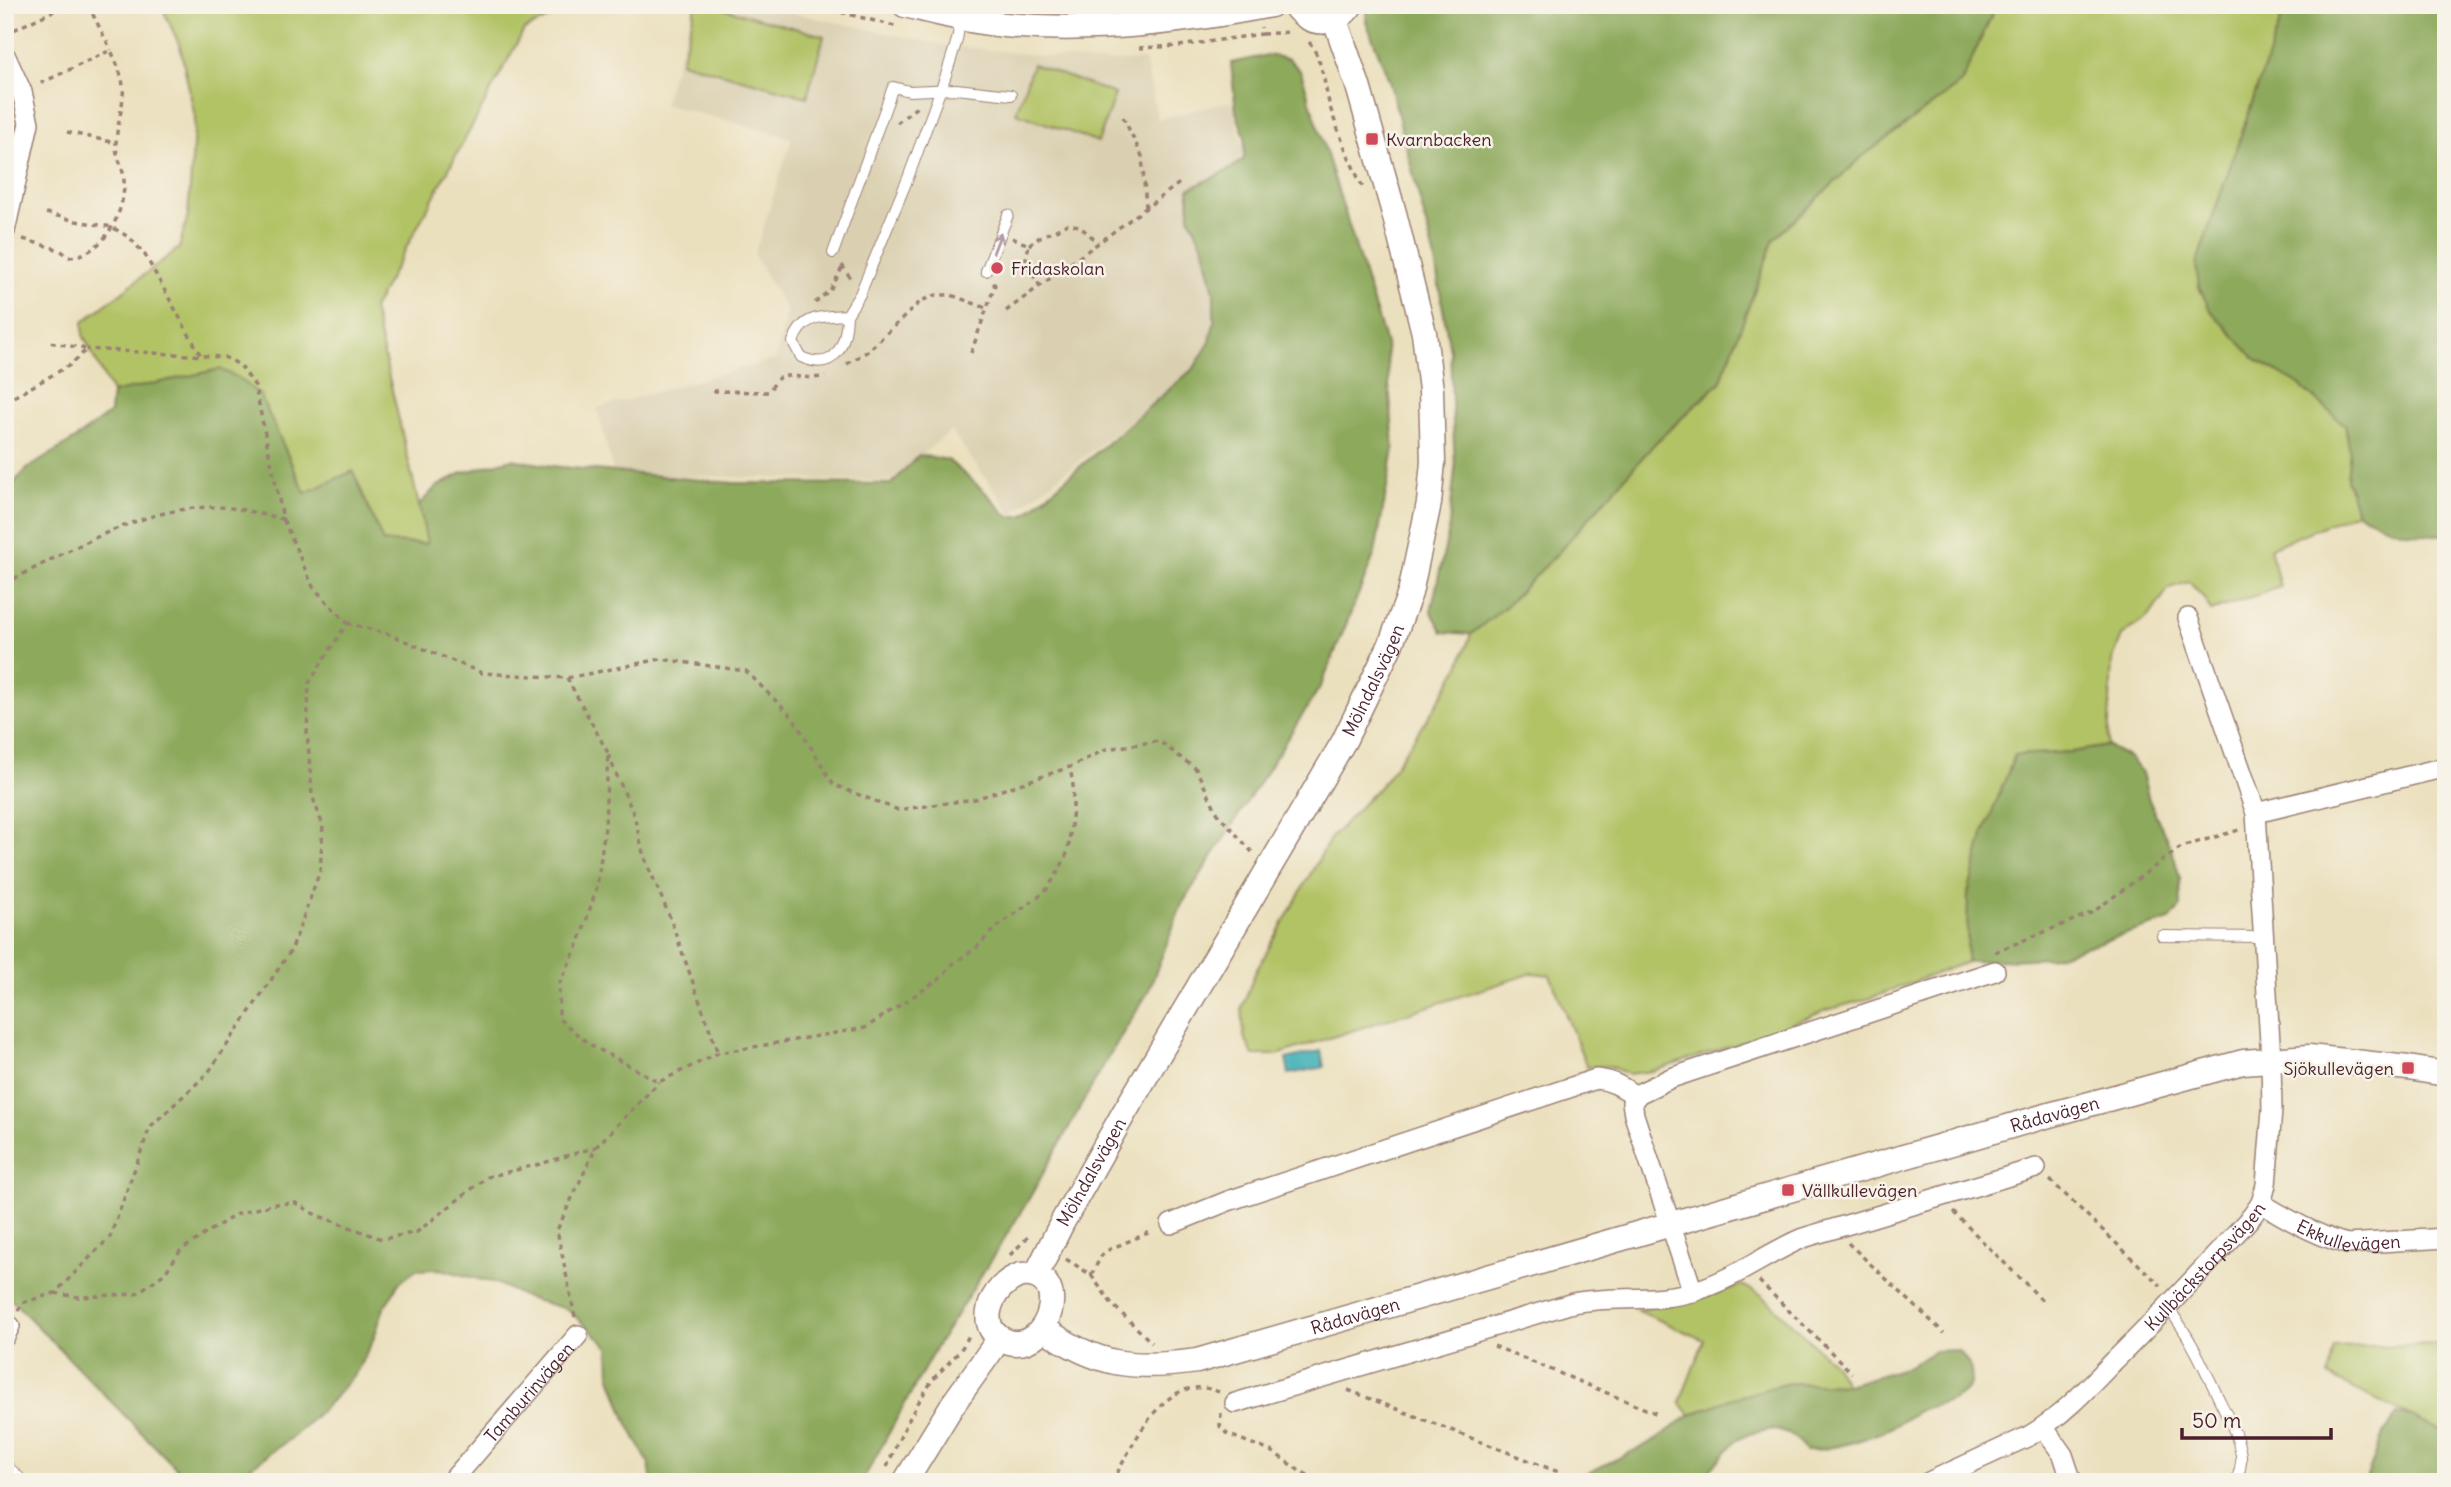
<svg xmlns="http://www.w3.org/2000/svg" width="2451" height="1487" font-family="Delius,sans-serif">
<rect width="100%" height="100%" fill="#f7f3e8"/>
<filter id="ink" filterUnits="userSpaceOnUse"><feTurbulence type="fractalNoise" baseFrequency=".0143" numOctaves="2"/><feDisplacementMap in="SourceGraphic" scale="14" xChannelSelector="R" yChannelSelector="G"/><feConvolveMatrix kernelMatrix="1 2 1 2 8 2 1 2 1" color-interpolation-filters="sRGB"/></filter>
<filter id="wash" filterUnits="userSpaceOnUse"><feTurbulence type="fractalNoise" baseFrequency=".00686" numOctaves="4" result="noise"/><feDisplacementMap in="SourceGraphic" scale="28" xChannelSelector="R" yChannelSelector="G"/><feGaussianBlur stdDeviation="1.57" result="paint"/><feColorMatrix in="noise" values="0 0 0 0 0 0 0 0 0 0 0 0 0 0 0 0 0 1.4 0 .05"/><feComposite in="paint" operator="in"/></filter>
<g filter="url(#wash)">
<rect width="100%" height="100%" fill="#ebe0be"/>
<path fill="#dad0b1" d="M 695,5 L 755,5 L 943,45 L 1099,62 L 1145,60 L 1158,119 L 1232,101 L 1245,161 L 1235,328 L 1197,368 L 1012,514 L 951,431 L 889,481 L 614,474 L 597,408 L 776,359 L 786,310 L 754,255 L 792,138 L 663,104 Z"/>
<g fill="#b2c366" stroke="#7e7148" stroke-width="2">
<path d="M 161,5 L 577,5 L 524,30 L 373,309 L 428,544 L 383,542 L 305,493 L 260,395 L 220,369 L 112,393 L 83,335 L 83,322 L 179,248 L 188,215 L 195,117 L 180,46 Z"/>
<path d="M 696,5 L 710,5 L 824,36 L 807,97 L 681,62 Z"/>
<path d="M 1996,5 L 2286,5 L 2196,265 L 2254,358 L 2299,385 L 2345,425 L 2350,450 L 2347,480 L 2357,512 L 2270,548 L 2280,587 L 2211,611 L 2203,597 L 2189,582 L 2169,588 L 2150,615 L 2122,636 L 2112,661 L 2108,746 L 2072,752 L 2015,755 L 1983,835 L 1968,894 L 1967,962 L 1871,998 L 1827,1010 L 1735,1045 L 1653,1071 L 1628,1074 L 1609,1066 L 1587,1067 L 1550,975 L 1533,973 L 1276,1055 L 1253,1055 L 1244,1036 L 1242,1008 L 1255,973 L 1330,839 L 1387,778 L 1433,710 L 1458,669 L 1471,634 L 1505,607 L 1556,555 L 1655,443 L 1720,383 L 1774,239 L 1863,156 L 1961,83 Z"/>
<path d="M 1033,64 L 1115,94 L 1098,142 L 1016,113 Z"/>
<path d="M 1742,1285 L 1762,1295 L 1834,1364 L 1846,1385 L 1789,1383 L 1730,1399 L 1690,1415 L 1680,1402 L 1704,1340 L 1636,1310 L 1677,1303 Z"/>
<path d="M 2446,1344 L 2446,1482 L 2428,1425 L 2328,1376 L 2334,1347 Z"/>
</g>
<g fill="#8da95b" stroke="#6c6443" stroke-width="2">
<path d="M 1368,5 L 1996,5 L 1961,83 L 1863,156 L 1774,239 L 1720,382 L 1655,443 L 1556,555 L 1505,607 L 1471,634 L 1443,632 L 1431,611 L 1448,534 L 1455,470 L 1450,351 L 1434,255 L 1389,80 L 1366,21 Z"/>
<path d="M 2286,5 L 2446,5 L 2446,535 C 2410,535 2388,531 2357,512 L 2347,480 L 2350,451 L 2345,425 L 2299,385 L 2254,358 L 2210,310 L 2199,287 L 2196,265 Z"/>
<path d="M 1268,55 L 1289,59 L 1301,72 L 1386,344 L 1394,449 L 1375,553 L 1322,684 L 1182,904 L 1148,992 L 1106,1061 L 1026,1204 L 935,1349 L 862,1482 L 652,1482 L 649,1464 L 627,1422 L 610,1374 L 609,1347 L 567,1309 L 527,1298 L 498,1284 L 440,1269 L 416,1270 L 399,1283 L 384,1308 L 373,1340 L 357,1371 L 331,1401 L 294,1436 L 238,1476 L 215,1480 L 179,1471 L 5,1293 L 5,492 L 27,469 L 75,439 L 110,413 L 112,393 L 220,369 L 239,378 L 260,395 L 305,493 L 353,471 L 383,542 L 427,544 L 419,505 L 436,487 L 462,473 L 512,459 L 551,466 L 733,483 L 891,484 L 919,455 L 948,460 L 984,491 L 1008,516 L 1023,516 L 1194,368 L 1210,342 L 1214,322 L 1214,292 L 1204,248 L 1189,216 L 1189,189 L 1227,171 L 1244,159 L 1245,137 L 1236,112 L 1231,63 Z"/>
<path d="M 2108,746 L 2130,758 L 2142,773 L 2149,800 L 2173,853 L 2180,878 L 2181,907 L 2170,920 L 2050,958 L 1967,962 L 1968,894 L 1983,835 L 2015,755 L 2072,752 Z"/>
<path d="M 1958,1350 C 1967,1360 1975,1371 1970,1384 C 1962,1403 1935,1403 1918,1411 C 1908,1416 1900,1424 1890,1428 C 1864,1441 1835,1448 1806,1451 L 1794,1436 L 1773,1429 L 1749,1434 L 1735,1441 L 1700,1482 L 1569,1482 L 1654,1441 L 1690,1415 L 1730,1399 L 1789,1383 L 1847,1385 L 1908,1367 L 1935,1351 Z"/>
<path d="M 2397,1414 L 2412,1417 L 2446,1433 L 2446,1482 L 2365,1482 L 2382,1437 Z"/>
</g>
<path fill="#3eafb7" stroke="#446771" stroke-width="2" d="M 1321,1051 L 1324,1067 L 1289,1074 L 1286,1059 Z"/>
</g>
<g filter="url(#ink)">
<g fill="none" stroke-linecap="round" stroke-linejoin="round">
<g stroke="#9a8074" stroke-width="12">
<g id="service">
<path d="M 833,253 L 893,87 L 909,91 L 956,89 L 1011,95"/>
<path d="M 986,271 L 1008,215"/>
<path d="M 847,315 C 846,344 836,373 801,357 L 793,342 C 803,314 822,317 847,315 L 860,294 L 908,178 L 946,75 L 957,40 L 963,5"/>
<path d="M 2162,936 L 2262,937"/>
<path d="M 2168,1308 C 2190,1336 2204,1367 2219,1399 C 2228,1417 2238,1436 2241,1455 C 2242,1464 2239,1475 2235,1482"/>
<path d="M 5,1464 L 24,1482"/>
</g>
</g>
<g stroke="#9a8074" stroke-width="22">
<g id="minor">
<path d="M 5,55 L 22,92 L 29,123 L 5,231"/>
<path d="M 2256,813 L 2446,767"/>
<path id="s1" d="M 2261,1203 C 2287,1219 2317,1236 2347,1244 L 2446,1238"/>
<path d="M 1171,1224 L 1228,1201 L 1596,1079 C 1612,1080 1624,1087 1636,1097"/>
<path d="M 1693,1292 L 1634,1115 L 1632,1102 L 1638,1094 L 1671,1078 L 1995,971"/>
<path d="M 5,1336 L 10,1326"/>
<path d="M 1235,1403 L 1573,1303 C 1613,1295 1653,1303 1691,1292 C 1732,1281 1765,1254 1803,1238 L 2036,1168"/>
<path d="M 2044,1428 L 2063,1455 L 2072,1482"/>
<path id="s2" d="M 451,1482 L 578,1335"/>
<path id="s3" d="M 1929,1482 L 2029,1436 C 2061,1417 2088,1388 2114,1361 C 2162,1314 2207,1265 2252,1216 L 2261,1203 L 2266,1185 L 2272,1110 L 2271,1059 L 2256,813 L 2188,618"/>
</g>
</g>
<g stroke="#9a8074" stroke-width="27">
<g id="tertiary">
<path d="M 905,5 C 938,13 971,22 1005,25 C 1095,33 1183,22 1271,5"/>
<path d="M 1294,5 C 1309,27 1336,27 1351,5"/>
<path d="M 1021,1275 C 1073,1270 1050,1353 1009,1342 C 973,1332 989,1285 1021,1275 Z"/>
<path id="s4" d="M 1036,1275 L 1063,1221 L 1124,1113 L 1344,741 L 1390,646 L 1410,593 L 1429,503 L 1433,462 L 1431,390 L 1424,333 L 1394,213 L 1358,86 L 1335,20"/>
<path id="s5" d="M 1043,1328 C 1097,1366 1132,1370 1197,1361 L 2042,1117 L 2243,1062 L 2309,1057 L 2408,1068 L 2446,1074"/>
<path d="M 905,1482 L 953,1404 L 1000,1338"/>
</g>
</g>
<g stroke="#9a8074" stroke-width="3.5" stroke-dasharray="5 5" stroke-linecap="butt">
<path d="M 88,5 L 111,50"/>
<path d="M 812,5 L 895,26"/>
<path d="M 5,34 L 66,5"/>
<path d="M 1262,34 L 1290,32"/>
<path d="M 1309,42 C 1324,61 1324,88 1331,110 C 1340,137 1351,163 1363,188"/>
<path d="M 1139,48 L 1179,46 L 1262,34 L 1261,27"/>
<path d="M 1123,117 L 1142,156 L 1146,207"/>
<path d="M 897,123 L 918,106"/>
<path d="M 67,132 L 116,143"/>
<path d="M 46,213 L 76,221 L 112,227 L 130,238 L 145,255 L 201,356"/>
<path d="M 1012,238 L 1029,245 L 1025,263 L 1040,286"/>
<path d="M 23,239 L 60,250 L 69,257 C 104,255 125,213 124,181 C 124,168 116,157 116,145 C 116,129 122,112 123,96 C 125,80 117,65 111,50 L 37,85"/>
<path d="M 1029,245 C 1042,233 1054,233 1067,224 L 1079,226 L 1098,242"/>
<path d="M 842,265 L 851,279"/>
<path d="M 815,303 L 831,289 L 843,266"/>
<path d="M 1006,311 L 1181,182"/>
<path d="M 971,353 L 995,285 L 993,283"/>
<path d="M 847,364 L 868,351 L 921,301 L 936,295 L 951,295 L 986,308"/>
<path d="M 713,391 L 768,392 L 780,376 C 792,375 816,380 825,376"/>
<path d="M 5,402 L 70,365 L 87,349 L 49,342"/>
<path d="M 5,583 C 73,550 142,505 220,507 C 241,508 263,515 283,519 L 255,386 L 240,365 L 224,357 L 87,349"/>
<path d="M 347,623 L 388,634 L 482,673 L 567,678 L 661,659 L 746,671 L 793,718 L 834,785 L 898,810 L 975,799 L 1070,767 L 1106,749 L 1159,741 L 1196,769 L 1218,814 L 1252,852"/>
<path d="M 567,678 L 608,753 L 605,827 L 597,887 L 579,943 L 559,984 L 559,1019 L 589,1044 L 659,1082 L 718,1053 L 865,1028 L 938,980 L 954,963 L 975,949 L 994,929 L 1045,892 L 1060,869 L 1068,851 L 1073,809 L 1073,785 L 1070,767"/>
<path d="M 608,755 L 634,815 L 644,857 L 669,915 L 718,1053"/>
<path d="M 1995,952 L 2093,912 L 2181,847 L 2239,830"/>
<path d="M 2050,1180 L 2161,1286"/>
<path d="M 1953,1212 L 2044,1302"/>
<path d="M 1848,1243 L 1944,1333"/>
<path d="M 1010,1255 L 1029,1236"/>
<path d="M 1066,1259 L 1091,1275 L 1112,1304 L 1152,1343"/>
<path d="M 1091,1275 L 1102,1255 L 1110,1249 L 1153,1231"/>
<path d="M 1759,1281 L 1852,1373"/>
<path d="M 55,1293 L 78,1297 L 136,1294 L 165,1273 L 180,1251 L 211,1230 L 237,1214 L 274,1204 L 296,1203 L 316,1215 L 382,1239 L 417,1232 L 487,1177 L 540,1164 L 596,1147"/>
<path d="M 18,1311 L 22,1303 L 55,1293 L 110,1237 L 150,1127 L 208,1073 L 292,949 L 320,871 L 323,826 L 312,795 L 307,731 L 309,683 L 347,623 L 313,587 L 283,519"/>
<path d="M 575,1317 L 557,1230 L 596,1147 L 659,1082"/>
<path d="M 1494,1346 L 1660,1415"/>
<path d="M 1348,1390 L 1561,1473"/>
<path d="M 1221,1413 L 1220,1426 L 1227,1434 L 1273,1452 L 1301,1472 L 1326,1482"/>
<path d="M 887,1467 C 899,1438 913,1409 930,1384 C 943,1365 963,1354 970,1332"/>
<path d="M 1112,1482 C 1134,1445 1163,1369 1219,1392"/>
</g>
<use href="#service" stroke="#fff" stroke-width="10"/>
<use href="#minor" stroke="#fff" stroke-width="19"/>
<use href="#tertiary" stroke="#fff" stroke-width="24"/>
</g>
<defs><path id="oneway-shaft" d="M-6 0H5M1.5-3L5.5 0L1.5 3" fill="none" stroke-width="1.6" stroke-linecap="round" stroke-linejoin="round" transform="scale(1.75)"/></defs>
<use stroke="#ae9aa0" href="#oneway-shaft" transform="translate(997 243) rotate(-69)"/>
</g>
<g fill="#d1495b" stroke="#f7f3e8" stroke-width="2.5">
<rect x="1365" y="132" width="14" height="14" rx="3.5"/>
<circle cx="997" cy="268" r="7"/>
<rect x="2401" y="1061" width="14" height="14" rx="3.5"/>
<rect x="1781" y="1183" width="14" height="14" rx="3.5"/>
</g>
<g text-anchor="middle" dominant-baseline="central" stroke-width="5" stroke-linejoin="round" paint-order="stroke">
<g font-size="18" fill="#4a1f2b" stroke="#f7f3e8" text-anchor="start">
<text x="1386" y="139">Kvarnbacken</text>
<text x="1011" y="268">Fridaskolan</text>
<text x="2394" y="1068" text-anchor="end">Sjökullevägen</text>
<text x="1802" y="1190">Vällkullevägen</text>
</g>
<g font-size="18" fill="#4a1f2b" stroke="#f7f3e8">
<text stroke="none"><textPath href="#s4" startOffset="684">Mölndalsvägen</textPath></text>
<text stroke="none"><textPath href="#s5" startOffset="1055">Rådavägen</textPath></text>
<text stroke="none"><textPath href="#s4" startOffset="117">Mölndalsvägen</textPath></text>
<text stroke="none"><textPath href="#s1" startOffset="96">Ekkullevägen</textPath></text>
<text stroke="none"><textPath href="#s3" startOffset="355">Kullbäckstorpsvägen</textPath></text>
<text stroke="none"><textPath href="#s5" startOffset="327">Rådavägen</textPath></text>
<text stroke="none"><textPath href="#s2" startOffset="119">Tamburinvägen</textPath></text>
</g>
</g>
<rect width="2451" height="1487" fill="none" stroke="#f7f3e8" stroke-width="28"/>
<path d="M2182 1428v10h149v-10" fill="none" stroke="#4a1f2b" stroke-width="3.5"/>
<text x="2192" y="1428" font-size="21" fill="#4a1f2b" stroke="#f7f3e8" stroke-width="5" paint-order="stroke">50 m</text>
</svg>
